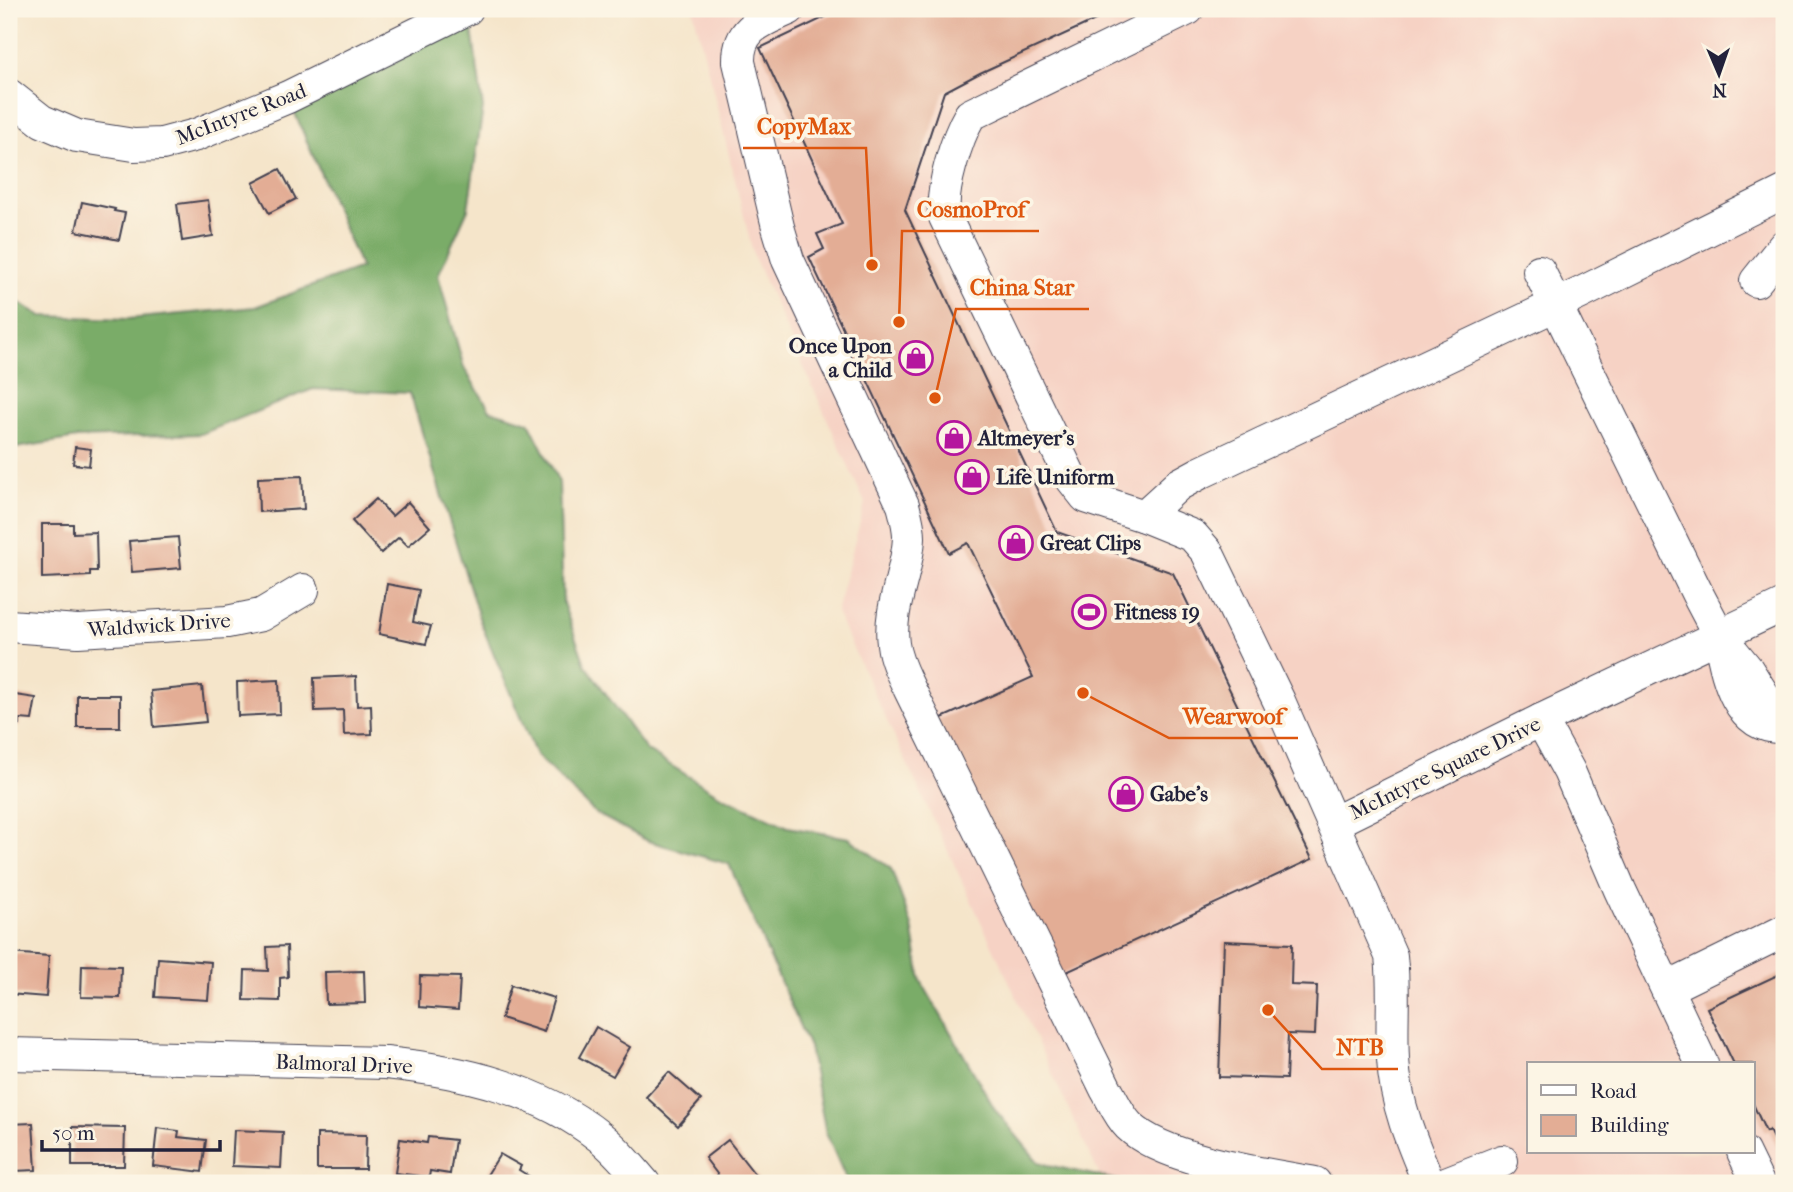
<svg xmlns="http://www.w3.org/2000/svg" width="1793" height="1192" font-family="'IM FELL French Canon',serif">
<rect width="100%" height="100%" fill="#fcf5e5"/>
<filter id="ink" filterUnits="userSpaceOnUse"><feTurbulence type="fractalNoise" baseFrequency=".0143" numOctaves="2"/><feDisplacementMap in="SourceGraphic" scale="14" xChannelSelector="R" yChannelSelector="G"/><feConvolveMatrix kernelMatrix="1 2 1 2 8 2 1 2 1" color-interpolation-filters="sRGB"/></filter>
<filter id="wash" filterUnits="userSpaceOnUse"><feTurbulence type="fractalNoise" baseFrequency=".00686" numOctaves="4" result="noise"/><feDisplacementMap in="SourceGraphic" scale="28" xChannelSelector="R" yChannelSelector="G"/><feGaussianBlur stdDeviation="1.57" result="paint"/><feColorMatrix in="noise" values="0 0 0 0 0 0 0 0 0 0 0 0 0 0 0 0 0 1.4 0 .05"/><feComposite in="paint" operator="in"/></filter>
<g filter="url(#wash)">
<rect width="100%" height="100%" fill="#f5e5ca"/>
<path fill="#f6d2c4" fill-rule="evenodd" d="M 693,9 L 1784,9 L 1784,1183 L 1129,1183 L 1100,1176 L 836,612 L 865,503 L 754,257 ZM 1529,1064 L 1753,1064 L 1753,1152 L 1529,1152 Z"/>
<path fill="#7aac68" stroke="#4e6752" stroke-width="2" d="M 469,9 L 483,108 L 468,209 L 438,275 L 464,368 L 490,410 L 529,422 L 559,482 L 563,603 L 585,664 L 646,750 L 719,795 L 788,827 L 849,838 L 891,869 L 912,926 L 921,981 L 996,1111 L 1039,1163 L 1129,1183 L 848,1183 L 826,1133 L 809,1047 L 729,864 L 648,841 L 595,813 L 536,755 L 480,621 L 410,393 L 313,389 L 201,434 L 77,438 L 9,449 L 9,297 L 42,316 L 128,319 L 255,307 L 361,268 L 288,97 Z"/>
<g id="blocks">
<g fill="#e3ad95">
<path d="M 842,9 L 1119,9 L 980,73 L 944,92 L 905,210 L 1057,532 L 1173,573 L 1312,859 L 1058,976 L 933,722 L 1033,677 L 968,543 L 949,553 L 809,257 L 824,249 L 817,234 L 842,224 L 760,48 Z"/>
<path d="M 280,169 L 296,199 L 269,213 L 253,183 Z"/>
<path d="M 208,200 L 213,236 L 182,241 L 177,204 Z"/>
<path d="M 82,202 L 115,209 L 114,211 L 125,213 L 119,240 L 76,231 Z"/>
<path d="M 75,447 L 91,449 L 89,466 L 73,464 Z"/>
<path d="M 302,476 L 304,509 L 259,512 L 258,478 Z"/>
<path d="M 376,499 L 392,516 L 408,502 L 430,527 L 408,546 L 399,537 L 381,553 L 352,521 Z"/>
<path d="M 42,524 L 73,524 L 73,533 L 96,532 L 97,571 L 90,571 L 90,576 L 42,578 Z"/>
<path d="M 178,537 L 181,568 L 132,572 L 129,541 Z"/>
<path d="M 387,584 L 419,590 L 413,622 L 431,626 L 426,644 L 379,634 Z"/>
<path d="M 356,676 L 357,706 L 371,705 L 372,734 L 344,735 L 343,710 L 315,711 L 314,678 Z"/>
<path d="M 279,680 L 280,714 L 238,716 L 237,682 Z"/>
<path d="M 202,686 L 206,722 L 154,727 L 151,691 Z"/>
<path d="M 9,694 L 36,698 L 32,720 L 20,719 L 19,726 L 9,725 Z"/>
<rect x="77" y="695" width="43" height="32"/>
<path d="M 1224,941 L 1292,944 L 1291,985 L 1317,986 L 1315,1035 L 1288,1034 L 1286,1079 L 1219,1077 Z"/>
<path d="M 287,946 L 288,977 L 280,978 L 280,1001 L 244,1000 L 245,970 L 268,971 L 267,947 Z"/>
<path d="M 9,953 L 49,956 L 46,997 L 9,994 Z"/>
<path d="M 158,958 L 211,962 L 208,1000 L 155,997 Z"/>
<path d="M 82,965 L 121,966 L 120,998 L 81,997 Z"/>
<path d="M 364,971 L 365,1003 L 326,1004 L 325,972 Z"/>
<path d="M 1784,972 L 1784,1162 L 1769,1130 L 1766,1132 L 1753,1104 L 1753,1064 L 1734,1064 L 1707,1008 Z"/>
<path d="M 420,976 L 460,977 L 458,1010 L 419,1007 Z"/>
<path d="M 511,985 L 554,998 L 544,1032 L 501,1018 Z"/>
<path d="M 596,1027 L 630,1047 L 613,1076 L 579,1057 Z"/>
<path d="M 669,1072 L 701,1100 L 678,1126 L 646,1097 Z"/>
<path d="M 33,1123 L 36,1170 L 14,1171 L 14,1154 L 9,1155 L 9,1124 Z"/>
<path d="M 72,1127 L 125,1128 L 124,1166 L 72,1166 Z"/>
<path d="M 157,1128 L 179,1131 L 178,1137 L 206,1140 L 202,1172 L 153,1166 Z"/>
<path d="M 234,1130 L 283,1132 L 281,1168 L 232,1166 Z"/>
<path d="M 317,1134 L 366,1135 L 365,1169 L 317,1169 Z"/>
<path d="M 428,1137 L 455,1140 L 450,1174 L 430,1171 L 429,1177 L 395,1173 L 400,1139 L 427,1143 Z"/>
<path d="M 728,1140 L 760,1181 L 758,1183 L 724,1183 L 705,1158 Z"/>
<path d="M 500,1154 L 521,1166 L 519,1170 L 540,1183 L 482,1183 Z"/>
</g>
</g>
</g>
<g filter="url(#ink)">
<use href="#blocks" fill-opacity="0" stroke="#423f50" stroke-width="2"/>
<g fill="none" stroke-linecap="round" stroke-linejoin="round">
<g stroke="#423f50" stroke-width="34">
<g id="minor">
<path d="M 789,9 C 763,21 738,27 739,62 L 778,227 L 788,260 L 903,505 C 906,516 909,526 909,537 C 908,573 888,607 893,644 C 895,661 903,675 910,690 L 1106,1089 C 1113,1101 1119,1116 1129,1126 C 1165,1161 1266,1174 1315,1183"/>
<path d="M 1188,9 L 970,115 C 957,137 939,193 945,217 L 1071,478 L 1086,497 L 1144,516 L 1193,536 L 1207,552 L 1279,701 L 1391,956 C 1395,991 1391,1025 1393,1059 C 1395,1103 1412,1143 1429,1183"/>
<path d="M 9,95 L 42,121 L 77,136 L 134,145 L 162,144 L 196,135 L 288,97 L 467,9"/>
<path d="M 1539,271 L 1700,599 L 1719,635 L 1747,669 L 1771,707 L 1784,720"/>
<path d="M 1756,281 L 1784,246"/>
<path d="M 1144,516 L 1178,485 L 1200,473 L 1581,293 L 1784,192"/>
<path d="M 9,626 L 78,631 L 227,622 L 261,615 L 303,590"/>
<path d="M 1720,639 C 1726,676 1738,730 1784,727"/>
<path d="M 1541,720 L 1569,771 L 1620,890 L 1702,1064"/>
<path d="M 1333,823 L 1541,720 L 1784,605"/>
<path d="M 1668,988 L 1784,931"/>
<path d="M 9,1054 L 386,1063 C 462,1071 538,1088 600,1137 C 617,1150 630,1167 644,1183"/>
<path d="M 1743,1152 L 1758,1183"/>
<path d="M 1446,1183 L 1502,1161"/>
</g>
</g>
<use href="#minor" stroke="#fff" stroke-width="32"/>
</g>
</g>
<defs>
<g id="shop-ring" transform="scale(1.75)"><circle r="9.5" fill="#fcf5e5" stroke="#b5179e" stroke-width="1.5"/><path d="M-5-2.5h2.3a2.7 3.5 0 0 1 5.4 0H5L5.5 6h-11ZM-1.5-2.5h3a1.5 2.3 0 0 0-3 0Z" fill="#b5179e"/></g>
<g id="stadium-ring" transform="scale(1.75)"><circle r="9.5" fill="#fcf5e5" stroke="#b5179e" stroke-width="1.5"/><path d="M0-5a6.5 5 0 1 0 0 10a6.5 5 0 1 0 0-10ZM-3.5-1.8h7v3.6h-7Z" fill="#b5179e"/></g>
</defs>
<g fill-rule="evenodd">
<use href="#shop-ring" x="916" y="358"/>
<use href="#shop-ring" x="954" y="438"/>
<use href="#shop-ring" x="972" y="477"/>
<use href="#shop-ring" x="1016" y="543"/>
<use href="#stadium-ring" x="1089" y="612"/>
<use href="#shop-ring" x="1126" y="794"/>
</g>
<g text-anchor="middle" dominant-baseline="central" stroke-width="7" stroke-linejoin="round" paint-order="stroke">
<g font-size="21" fill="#22223b" stroke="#fcf5e5">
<text transform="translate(241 114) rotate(-21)">McIntyre Road</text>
<text transform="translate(159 625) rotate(-4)">Waldwick Drive</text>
<text transform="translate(1445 768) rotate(-26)">McIntyre Square Drive</text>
<text transform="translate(344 1064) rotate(2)">Balmoral Drive</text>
</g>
<g font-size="21" font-weight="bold" fill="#22223b" stroke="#fcf5e5" text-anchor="start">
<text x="892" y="346" text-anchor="end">Once Upon<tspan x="892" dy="24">a Child</tspan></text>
<text x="978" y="438">Altmeyer's</text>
<text x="996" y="477">Life Uniform</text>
<text x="1040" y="543">Great Clips</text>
<text x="1114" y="612">Fitness 19</text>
<text x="1150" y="794">Gabe's</text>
</g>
</g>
<path fill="none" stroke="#de560e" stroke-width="2.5" d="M872 265L866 148H743M899 322L902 231H1039M935 398L956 309H1089M1083 693L1169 738H1298M1268 1010L1322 1069H1398"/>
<g fill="#de560e" stroke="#fcf5e5" stroke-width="2.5">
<circle cx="872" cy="265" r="7"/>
<circle cx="899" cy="322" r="7"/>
<circle cx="935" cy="398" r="7"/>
<circle cx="1083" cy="693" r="7"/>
<circle cx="1268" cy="1010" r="7"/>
</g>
<g font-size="23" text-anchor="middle" font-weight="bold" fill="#de560e" stroke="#fcf5e5" stroke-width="7" stroke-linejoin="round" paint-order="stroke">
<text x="804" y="134">CopyMax</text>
<text x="971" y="217">CosmoProf</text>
<text x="1022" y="295">China Star</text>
<text x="1233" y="724">Wearwoof</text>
<text x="1360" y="1055">NTB</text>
</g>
<rect width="1793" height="1192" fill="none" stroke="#fcf5e5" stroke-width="35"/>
<rect x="1527" y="1062" width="228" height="91" fill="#fcf5e5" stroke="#a5a1a1" stroke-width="2"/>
<rect x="1541" y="1085" width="35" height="10" fill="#ffffff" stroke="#a5a1a1" stroke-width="2"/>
<text x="1590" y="1098" font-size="21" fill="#22223b">Road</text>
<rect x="1541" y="1115" width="35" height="21" fill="#e3ad95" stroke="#a5a1a1" stroke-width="2"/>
<text x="1590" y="1132" font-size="21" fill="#22223b">Building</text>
<g transform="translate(1719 74) rotate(178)" stroke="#fcf5e5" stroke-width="5" paint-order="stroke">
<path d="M0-5L12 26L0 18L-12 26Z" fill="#22223b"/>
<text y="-10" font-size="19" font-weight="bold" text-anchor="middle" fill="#22223b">N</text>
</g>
<path d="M42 1140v10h178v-10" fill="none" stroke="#22223b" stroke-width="3.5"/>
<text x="52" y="1140" font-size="21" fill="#22223b" stroke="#fcf5e5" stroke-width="5" paint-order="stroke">50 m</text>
</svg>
